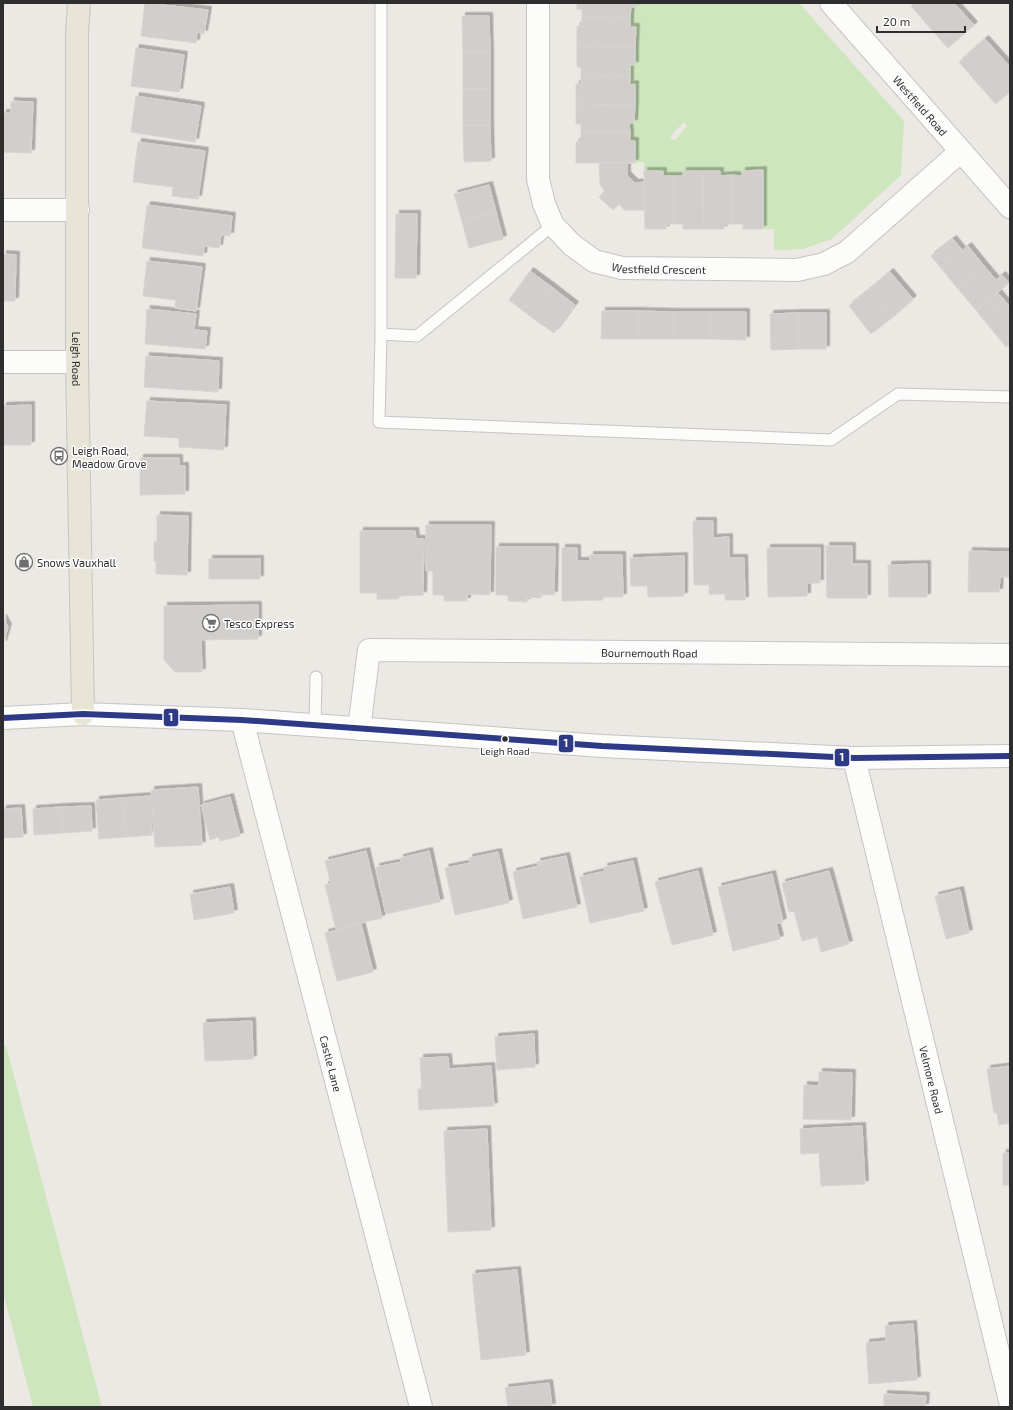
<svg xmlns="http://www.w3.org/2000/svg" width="1013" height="1410" font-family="'Exo 2',sans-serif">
<defs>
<filter id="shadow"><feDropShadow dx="3.5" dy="-3.5" stdDeviation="0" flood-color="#0004"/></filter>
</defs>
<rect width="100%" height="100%" fill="#ece8e4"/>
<g fill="#cee6be" fill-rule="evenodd">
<path d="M 636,3 L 799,3 L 904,121 L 901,175 L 832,239 L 803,249 L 774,250 L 774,229 L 763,229 L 762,170 L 742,171 L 742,176 L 720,176 L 720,171 L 683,171 L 683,176 L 663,176 L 663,171 L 644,171 L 644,162 L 635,163 L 630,141 L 629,123 L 634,123 L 635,85 L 630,85 L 630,65 L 635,65 L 636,27 L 630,27 L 631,7 L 636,7 ZM 684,122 L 687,126 L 675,140 L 671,139 L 671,135 Z"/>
<path d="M 6,1046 L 102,1407 L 33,1407 L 3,1292 L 3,1047 Z"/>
</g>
<g fill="#d1cecb" stroke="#d7d4d0" filter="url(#shadow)">
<path d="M 145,3 L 208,10 L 204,34 L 197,32 L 196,43 L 141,36 Z"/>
<path d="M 577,3 L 636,3 L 636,7 L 631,7 L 630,18 L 582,17 L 582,9 L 577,9 Z"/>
<path d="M 914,3 L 954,3 L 955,4 L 929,27 L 911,6 Z"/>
<path d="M 955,4 L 974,25 L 948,48 L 929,27 Z"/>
<path d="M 462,16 L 489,16 L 490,52 L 463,53 Z"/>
<path d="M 582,17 L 630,18 L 630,27 L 636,27 L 635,47 L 577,46 L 577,26 L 582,26 Z"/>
<path d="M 985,39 L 1003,59 L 977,83 L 959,62 Z"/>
<path d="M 577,46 L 635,47 L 635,65 L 630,65 L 630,76 L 581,75 L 581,67 L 577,67 Z"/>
<path d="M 136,48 L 184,55 L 179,92 L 131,86 Z"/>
<path d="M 490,52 L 490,89 L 463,89 L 463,53 Z"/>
<path d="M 1003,59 L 1010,67 L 1010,91 L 996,104 L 977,83 Z"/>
<path d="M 581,75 L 630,76 L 630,85 L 635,84 L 635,105 L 576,104 L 576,84 L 581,84 Z"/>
<path d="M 463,89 L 490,89 L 490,125 L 463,126 Z"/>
<path d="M 136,96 L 201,106 L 195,142 L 131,132 Z"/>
<path d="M 11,101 L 33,102 L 31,153 L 3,152 L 3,113 L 11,113 Z"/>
<path d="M 576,104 L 635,105 L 634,123 L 629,123 L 630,133 L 581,133 L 581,124 L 576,124 Z"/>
<path d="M 490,125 L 491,161 L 464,162 L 463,126 Z"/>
<path d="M 581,133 L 630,133 L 630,141 L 635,141 L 635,163 L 576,163 L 576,142 L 581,142 Z"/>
<path d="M 138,142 L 205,151 L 198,199 L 172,196 L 173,187 L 133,182 Z"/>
<path d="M 599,163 L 627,163 L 627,175 L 635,183 L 644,182 L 644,210 L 624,210 L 619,204 L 613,210 L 599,197 L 605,191 L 600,185 Z"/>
<path d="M 763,170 L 763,229 L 743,229 L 743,224 L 732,224 L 732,175 L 742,176 L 742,171 Z"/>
<path d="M 644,171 L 663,171 L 663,176 L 674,176 L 674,224 L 666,224 L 666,229 L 645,229 Z"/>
<path d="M 683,171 L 703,171 L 704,229 L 683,229 L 683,224 L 674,224 L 674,176 L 683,176 Z"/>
<path d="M 703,171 L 720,171 L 720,176 L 732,175 L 732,224 L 724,224 L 724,229 L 704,229 Z"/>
<path d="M 489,185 L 496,212 L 462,221 L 454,194 Z"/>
<path d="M 147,205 L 232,216 L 230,236 L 221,235 L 219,248 L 204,246 L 203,256 L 142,248 Z"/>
<path d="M 496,212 L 503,239 L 469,248 L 462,221 Z"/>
<path d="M 396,214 L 417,214 L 416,278 L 395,278 Z"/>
<path d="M 953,239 L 962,250 L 941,268 L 931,256 Z"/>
<path d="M 968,246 L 985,267 L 958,289 L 941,268 Z"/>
<path d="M 3,254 L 16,255 L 15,301 L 3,301 Z"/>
<path d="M 147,261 L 202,267 L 196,311 L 175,308 L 176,300 L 143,296 Z"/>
<path d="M 985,267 L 996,280 L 1002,275 L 1009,283 L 976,310 L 958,289 Z"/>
<path d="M 530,271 L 553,288 L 531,317 L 509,300 Z"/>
<path d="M 890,272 L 913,299 L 893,317 L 870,289 Z"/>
<path d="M 553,288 L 575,305 L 554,333 L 531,317 Z"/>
<path d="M 870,289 L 893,317 L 871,334 L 849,306 Z"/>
<path d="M 998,293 L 1004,300 L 982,318 L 976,310 Z"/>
<path d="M 1004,300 L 1010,307 L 988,325 L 982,318 Z"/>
<path d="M 1010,307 L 1010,344 L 1006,347 L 988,325 Z"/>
<path d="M 147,309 L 196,314 L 194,330 L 207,331 L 205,349 L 145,344 Z"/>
<path d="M 602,311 L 638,311 L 638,339 L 601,339 Z"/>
<path d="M 638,311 L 674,312 L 674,339 L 638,339 Z"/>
<rect x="674" y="312" width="36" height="27"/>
<path d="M 710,312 L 746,312 L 746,340 L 710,339 Z"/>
<path d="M 798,313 L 826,313 L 826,349 L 799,349 Z"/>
<path d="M 798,313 L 799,349 L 771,350 L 770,314 Z"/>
<path d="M 146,356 L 219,361 L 218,392 L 144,387 Z"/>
<path d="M 147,401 L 226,405 L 224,450 L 179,447 L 179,438 L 144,436 Z"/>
<path d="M 31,405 L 31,445 L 3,445 L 3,406 Z"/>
<path d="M 140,458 L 179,458 L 179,466 L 185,466 L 185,494 L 140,495 Z"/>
<path d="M 157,515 L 188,516 L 187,575 L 156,574 L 156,561 L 154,561 L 154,542 L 157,542 Z"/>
<path d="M 693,521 L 713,521 L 713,538 L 729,537 L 729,558 L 744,558 L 745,600 L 725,600 L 725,594 L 709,594 L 709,585 L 694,585 Z"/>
<path d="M 426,525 L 491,525 L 490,595 L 467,594 L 467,601 L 444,601 L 444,595 L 433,595 L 433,571 L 426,571 Z"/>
<path d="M 360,531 L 415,531 L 416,539 L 424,539 L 423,595 L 399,596 L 399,599 L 377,599 L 377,593 L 360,593 Z"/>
<path d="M 826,546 L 852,546 L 852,564 L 867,564 L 867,598 L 827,598 Z"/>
<path d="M 496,547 L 555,547 L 554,595 L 541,594 L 541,598 L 527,597 L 527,602 L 508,601 L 508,595 L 496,595 Z"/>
<path d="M 562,548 L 577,548 L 577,561 L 590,561 L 590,555 L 622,555 L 623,597 L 603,597 L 603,600 L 562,601 Z"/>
<path d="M 767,548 L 820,548 L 820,583 L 807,583 L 807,596 L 768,597 Z"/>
<path d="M 969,551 L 1010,552 L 1010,577 L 1000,577 L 999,592 L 968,592 Z"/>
<path d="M 684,556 L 684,596 L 648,597 L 647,586 L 631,586 L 630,558 Z"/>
<rect x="209" y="559" width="51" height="20"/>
<path d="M 927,564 L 927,597 L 889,597 L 888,565 Z"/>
<path d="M 258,605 L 258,639 L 201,640 L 202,672 L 175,672 L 164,660 L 164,606 Z"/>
<path d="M 3,618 L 8,627 L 3,644 Z"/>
<path d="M 198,787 L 202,845 L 155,847 L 151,790 Z"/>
<path d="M 150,796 L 152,835 L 126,837 L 122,798 Z"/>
<path d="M 230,797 L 240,836 L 220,841 L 219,837 L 210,840 L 201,805 Z"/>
<path d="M 122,798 L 126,837 L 99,839 L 96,800 Z"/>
<path d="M 91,806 L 92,831 L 63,833 L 61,807 Z"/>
<path d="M 61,807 L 63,833 L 34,835 L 33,809 Z"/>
<path d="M 21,808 L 23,837 L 3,838 L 3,809 Z"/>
<path d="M 366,851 L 382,918 L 336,929 L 325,885 L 331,884 L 325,861 Z"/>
<path d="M 429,851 L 440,902 L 386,914 L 376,867 L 401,862 L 400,858 Z"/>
<path d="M 498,852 L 509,903 L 455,915 L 445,868 L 470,863 L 469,858 Z"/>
<path d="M 566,856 L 577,907 L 523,919 L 513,872 L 538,866 L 537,862 Z"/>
<path d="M 633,861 L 644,911 L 590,923 L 580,877 L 605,871 L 604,867 Z"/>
<path d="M 698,871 L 713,935 L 672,945 L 655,882 Z"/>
<path d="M 829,871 L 849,944 L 821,952 L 817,937 L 802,941 L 794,911 L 789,912 L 782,883 Z"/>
<path d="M 772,874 L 783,922 L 776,924 L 780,939 L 733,951 L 718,887 Z"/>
<path d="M 230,887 L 234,913 L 194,920 L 190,894 Z"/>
<path d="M 960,890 L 969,933 L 946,939 L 935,896 Z"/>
<path d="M 361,924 L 373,972 L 337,981 L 325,933 Z"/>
<path d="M 252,1021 L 253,1059 L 205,1061 L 203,1023 Z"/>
<path d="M 534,1034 L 535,1067 L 497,1070 L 495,1037 Z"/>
<path d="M 448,1057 L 449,1069 L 491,1066 L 494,1106 L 419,1110 L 418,1089 L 422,1089 L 420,1058 Z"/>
<path d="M 1010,1066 L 1010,1123 L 999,1125 L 997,1113 L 994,1113 L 987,1069 Z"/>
<path d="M 819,1072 L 852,1073 L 851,1120 L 803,1119 L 804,1085 L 819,1086 Z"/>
<path d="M 862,1126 L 865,1184 L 821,1186 L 819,1153 L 801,1154 L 800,1129 Z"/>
<path d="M 487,1129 L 491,1230 L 448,1232 L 444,1131 Z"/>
<rect x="1003" y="1153" width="7" height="32"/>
<path d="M 517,1270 L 526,1355 L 481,1360 L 472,1274 Z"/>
<path d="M 913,1324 L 917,1380 L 869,1384 L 866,1343 L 886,1341 L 885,1326 Z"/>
<path d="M 549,1383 L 552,1407 L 508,1407 L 505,1388 Z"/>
<path d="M 884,1394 L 926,1396 L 925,1407 L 884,1407 Z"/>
</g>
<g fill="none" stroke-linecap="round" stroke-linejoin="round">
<g stroke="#c5c4c5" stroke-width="13">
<g id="lane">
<path d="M 381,3 L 381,334 L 379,422 L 831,440 L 898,394 L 1010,397"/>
<path d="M 381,334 L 417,336 L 553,225"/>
<path d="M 315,725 L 316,677"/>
</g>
</g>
<g stroke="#c5c4c5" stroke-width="24">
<g id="street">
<path id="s1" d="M 538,3 L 538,179 L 544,204 L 553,225 L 572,245 L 594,261 L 622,268 L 797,270 L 824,264 L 847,252 L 961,151"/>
<path id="s2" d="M 831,3 L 1010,207"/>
<path d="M 3,210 L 78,210"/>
<path d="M 3,362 L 77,362"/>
<path id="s3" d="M 242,720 L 421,1407"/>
<path id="s4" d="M 359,729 L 369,650 L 1010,655"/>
<path id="s5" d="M 854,758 L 1010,1401"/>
</g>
</g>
<g stroke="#c5c4c5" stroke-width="24">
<path id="secondary" d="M 3,718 L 83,714 L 242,720 L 602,746 L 854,758 L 1010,756"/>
</g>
<g stroke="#c6c5c4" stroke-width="24">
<g id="primary">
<path id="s6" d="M 79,3 L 77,32 L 77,362 L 83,714"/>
</g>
</g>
<use href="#lane" stroke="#fcfcfb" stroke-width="11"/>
<use href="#street" stroke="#fcfcfb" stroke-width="22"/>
<use href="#secondary" stroke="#fcfcfb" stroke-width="22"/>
<use href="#primary" stroke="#e8e4d6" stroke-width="22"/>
<g stroke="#fff" stroke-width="9">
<path id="bus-1" d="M 3,718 L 83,714 L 242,720 L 602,746 L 854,758 L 1010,756"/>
</g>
<use href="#bus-1" stroke="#2e3a86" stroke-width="6"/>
</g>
<defs>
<g id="bus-ring" transform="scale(0.9)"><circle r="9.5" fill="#fff" stroke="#706f6e" stroke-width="1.5"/><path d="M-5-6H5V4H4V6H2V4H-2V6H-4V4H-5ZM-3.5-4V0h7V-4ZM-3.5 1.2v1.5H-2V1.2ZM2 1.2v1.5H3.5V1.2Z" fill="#706f6e"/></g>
<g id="shop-ring" transform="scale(0.9)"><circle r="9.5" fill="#fff" stroke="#706f6e" stroke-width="1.5"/><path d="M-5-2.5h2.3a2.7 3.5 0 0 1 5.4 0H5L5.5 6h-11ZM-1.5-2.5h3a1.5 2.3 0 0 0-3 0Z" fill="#706f6e"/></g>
<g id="supermarket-ring" transform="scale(0.9)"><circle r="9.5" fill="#fff" stroke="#706f6e" stroke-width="1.5"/><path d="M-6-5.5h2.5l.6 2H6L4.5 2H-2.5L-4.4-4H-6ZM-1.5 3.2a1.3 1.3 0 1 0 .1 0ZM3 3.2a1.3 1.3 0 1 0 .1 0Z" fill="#706f6e"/></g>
</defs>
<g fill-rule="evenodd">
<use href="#bus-ring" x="59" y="456"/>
<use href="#shop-ring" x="24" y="562"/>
<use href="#supermarket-ring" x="211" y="623"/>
</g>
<circle fill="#2e2e2e" stroke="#fff" stroke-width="1.5" cx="505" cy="739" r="3.5"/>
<g text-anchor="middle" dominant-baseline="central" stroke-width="3" stroke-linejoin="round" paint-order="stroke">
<g font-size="10" fill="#2e2e2e" stroke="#fff">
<text x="505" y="751">Leigh Road</text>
</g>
<g font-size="11" fill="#2e2e2e" stroke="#fff">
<text stroke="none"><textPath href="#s2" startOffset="136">Westfield Road</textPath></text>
<text stroke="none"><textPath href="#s1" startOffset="345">Westfield Crescent</textPath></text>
<text stroke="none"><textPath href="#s6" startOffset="356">Leigh Road</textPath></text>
<text stroke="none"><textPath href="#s4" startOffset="360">Bournemouth Road</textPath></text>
<text stroke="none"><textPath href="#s3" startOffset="355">Castle Lane</textPath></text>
<text stroke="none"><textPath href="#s5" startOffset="331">Velmore Road</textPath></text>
</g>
<g font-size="11" fill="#2e2e2e" stroke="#fff" text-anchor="start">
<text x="72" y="450">Leigh Road,<tspan x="72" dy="13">Meadow Grove</tspan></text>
<text x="37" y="562">Snows Vauxhall</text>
<text x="224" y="623">Tesco Express</text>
</g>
</g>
<g stroke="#fff" stroke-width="1.5">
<rect x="163" y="708" width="16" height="19" rx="4" fill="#2e3a86"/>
<rect x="558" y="734" width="16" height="19" rx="4" fill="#2e3a86"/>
<rect x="834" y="748" width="16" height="19" rx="4" fill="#2e3a86"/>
</g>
<g font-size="11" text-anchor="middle" font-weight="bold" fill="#fff">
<text x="171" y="721">1</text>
<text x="566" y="747">1</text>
<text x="842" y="761">1</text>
</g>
<rect width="1013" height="1410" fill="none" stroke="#2e2e2e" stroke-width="8"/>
<path d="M877 26v6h88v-6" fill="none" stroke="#2e2e2e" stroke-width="2"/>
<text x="883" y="26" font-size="12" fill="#2e2e2e" stroke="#ffffff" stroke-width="3" paint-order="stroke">20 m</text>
</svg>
